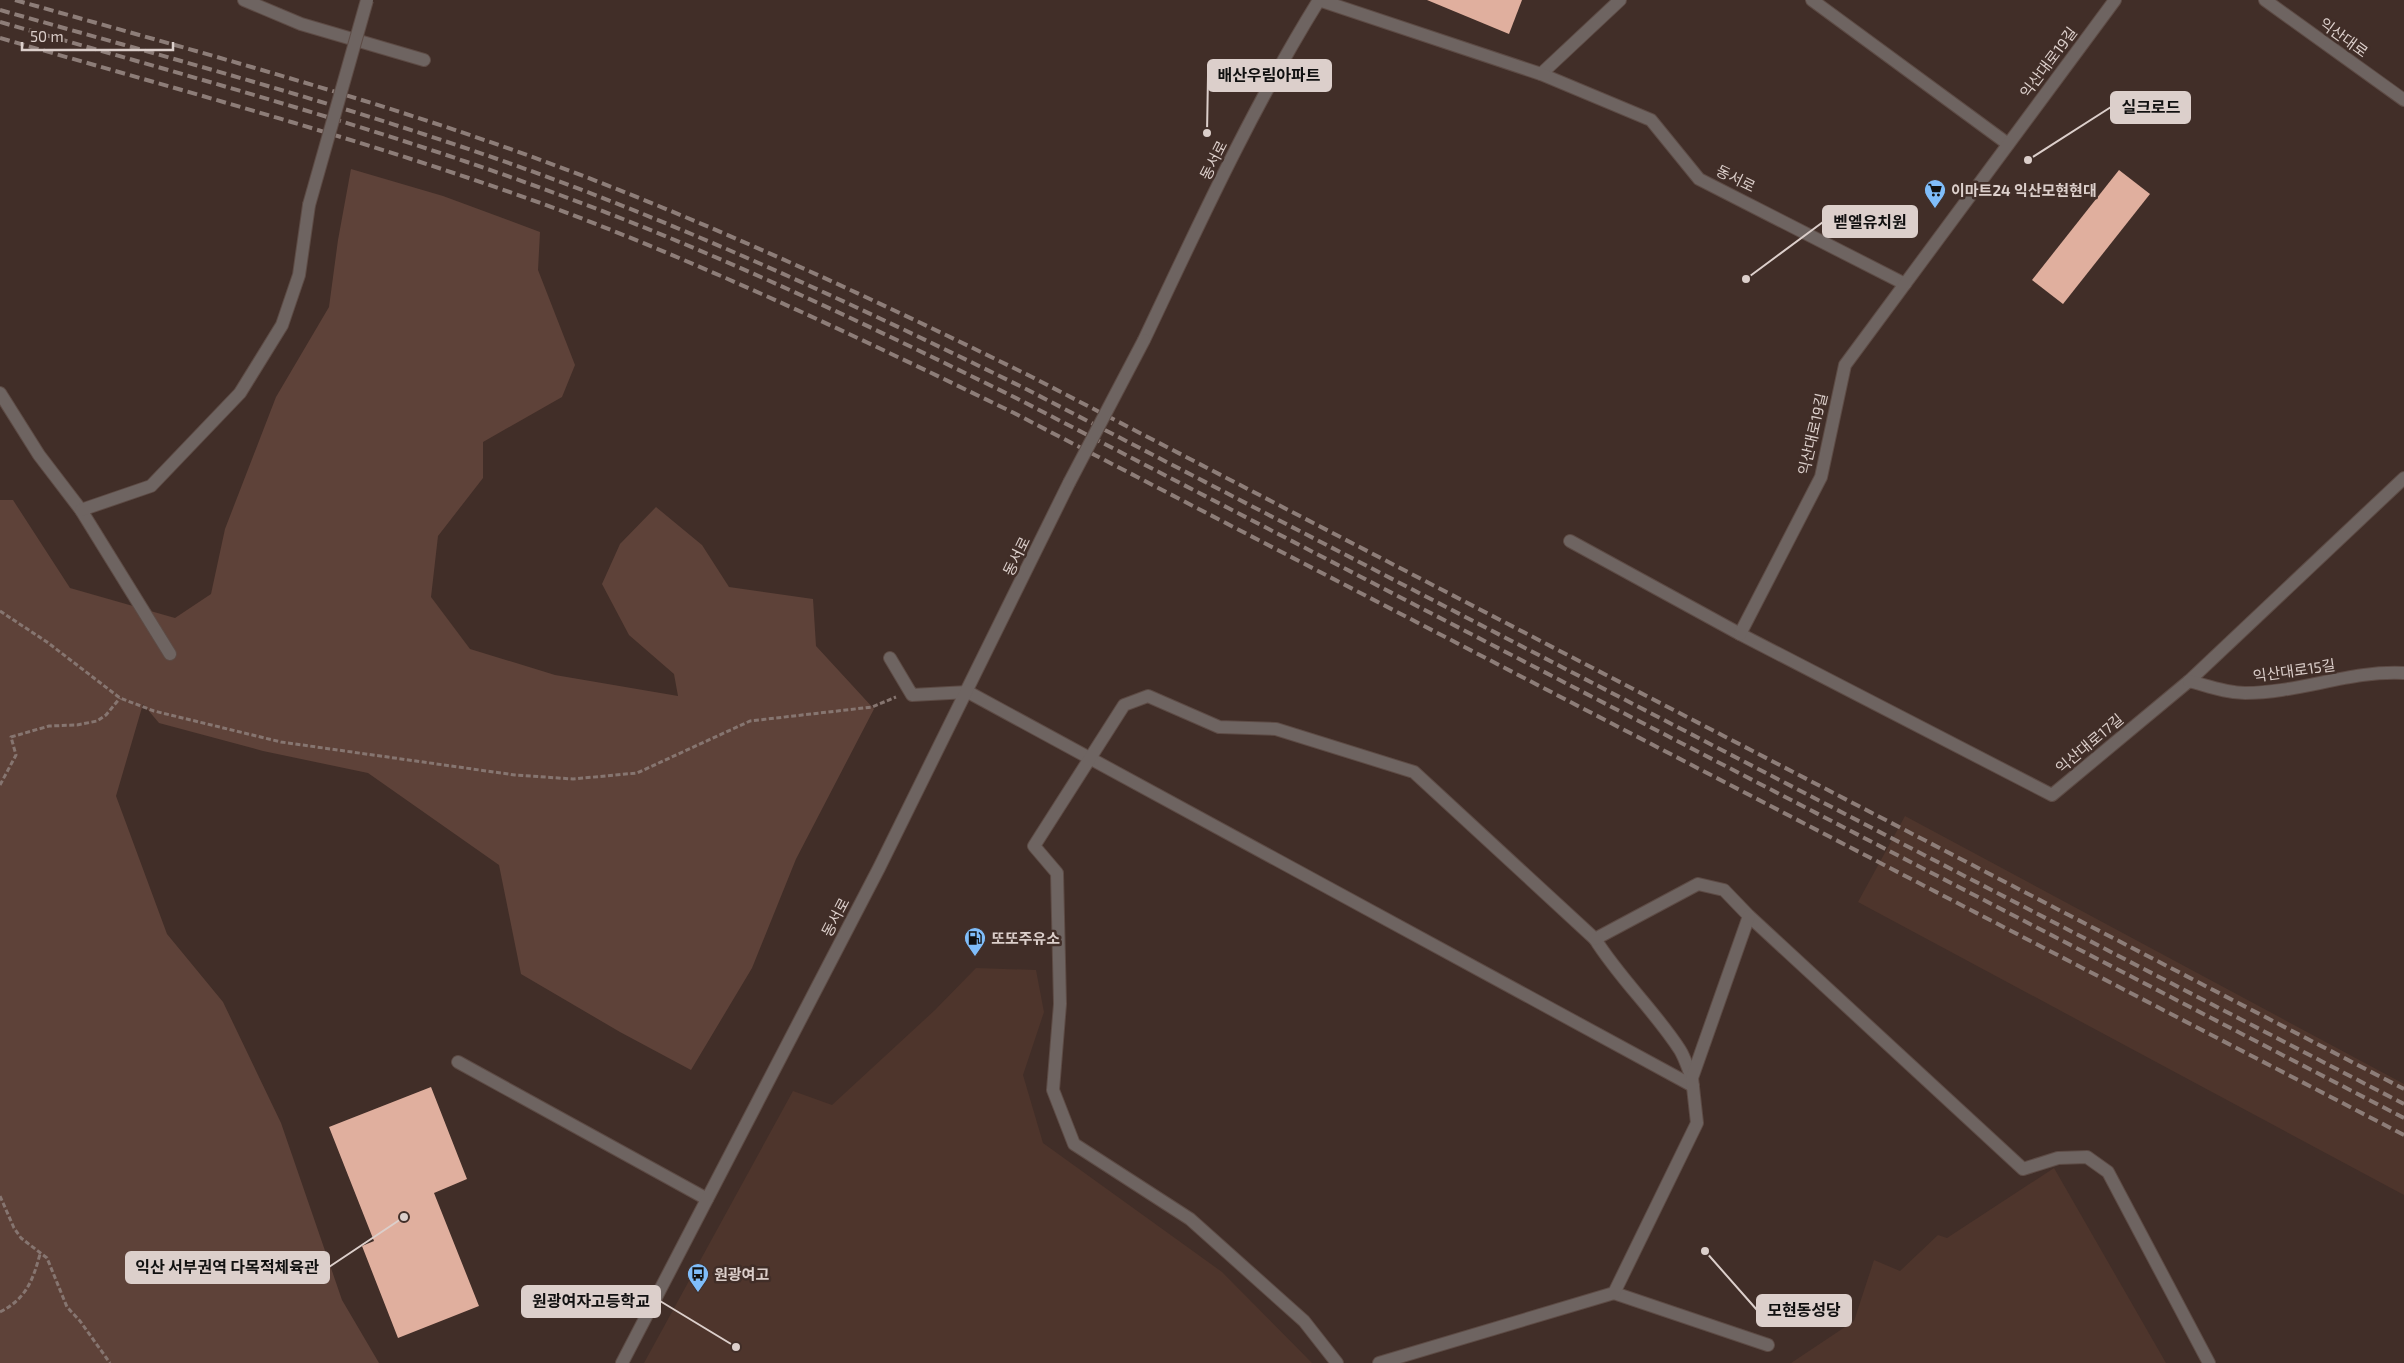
<svg xmlns="http://www.w3.org/2000/svg" width="2404" height="1363" font-family="'Exo 2','Noto Sans KR',sans-serif">
<rect width="100%" height="100%" fill="#412e28"/>
<g fill="#4e352c">
<path d="M 1905,816 L 2404,1084 L 2404,1195 L 1858,902 Z"/>
<path d="M 976,968 L 1036,970 L 1044,1012 L 1023,1075 L 1043,1143 L 1222,1272 L 1312,1363 L 644,1363 L 793,1091 L 832,1105 L 935,1010 Z"/>
<path d="M 2054,1168 L 2166,1363 L 1791,1363 L 1854,1321 L 1874,1260 L 1900,1271 L 1938,1235 L 1947,1238 Z"/>
</g>
<path fill="#5e4239" d="M 351,169 L 443,196 L 540,232 L 538,270 L 575,365 L 562,397 L 483,442 L 483,478 L 438,536 L 431,597 L 470,649 L 555,675 L 678,696 L 674,674 L 629,635 L 602,584 L 620,544 L 656,507 L 702,545 L 729,587 L 813,599 L 816,646 L 874,709 L 796,859 L 752,968 L 691,1070 L 620,1032 L 521,974 L 499,865 L 368,773 L 263,751 L 159,723 L 143,704 L 116,796 L 167,934 L 223,1002 L 281,1123 L 342,1300 L 379,1363 L 0,1363 L 0,500 L 13,500 L 70,588 L 175,618 L 211,594 L 225,529 L 276,397 L 329,307 L 338,240 Z"/>
<g fill="#e0af9e">
<path d="M 1427,0 L 1522,0 L 1509,34 Z"/>
<path d="M 2119,170 L 2150,194 L 2063,304 L 2032,280 Z"/>
<path d="M 431,1087 L 467,1179 L 434,1193 L 479,1306 L 398,1338 L 362,1246 L 374,1241 L 329,1127 Z"/>
</g>
<g fill="none" stroke-linecap="round" stroke-linejoin="round">
<g stroke="#5d4b45" stroke-width="14">
<g id="minor">
<path d="M 244,0 L 301,24 L 424,60"/>
<path d="M 1812,0 L 2008,144"/>
<path d="M 2265,0 L 2404,100"/>
<path d="M 1541,74 L 1620,0"/>
<path d="M 1144,340 C 1199,224 1252,108 1319,0 L 1541,74 L 1651,120 L 1699,179 L 1905,284"/>
<path d="M 0,393 L 39,455 L 81,510 L 170,654"/>
<path d="M 81,510 L 151,486 L 240,393 L 282,325 L 299,275 L 309,205"/>
<path d="M 1570,541 L 1740,634 L 2052,795 L 2189,681 L 2404,478"/>
<path d="M 1740,634 L 1821,477 L 1845,365 L 2115,0"/>
<path d="M 890,658 L 912,695 L 968,692 L 1693,1086"/>
<path d="M 2189,681 C 2208,686 2226,693 2245,693 C 2299,693 2351,670 2404,673"/>
<path d="M 1595,939 C 1620,979 1655,1011 1680,1050 C 1685,1058 1688,1069 1692,1078"/>
<path d="M 458,1062 L 707,1199"/>
<path d="M 1614,1293 L 1768,1345"/>
<path d="M 622,1363 L 879,868 L 1069,483"/>
<path d="M 1337,1363 L 1304,1321 L 1190,1219 L 1074,1144 L 1053,1090 L 1060,1004 L 1057,873 L 1034,846 L 1124,705 L 1148,696 L 1219,727 L 1276,729 L 1414,772 L 1595,939 L 1698,884 L 1724,890 L 1749,916 L 2023,1169 L 2058,1158 L 2087,1157 L 2108,1172 L 2209,1363"/>
<path d="M 1379,1363 L 1614,1293 L 1697,1123 L 1692,1078 L 1749,916"/>
</g>
</g>
<g stroke="#867570" stroke-width="3" stroke-dasharray="5 2.5" stroke-linecap="butt">
<path d="M 0,611 L 47,642 L 120,698 L 154,711 L 281,742 L 515,775 L 573,779 L 637,773 L 750,721 L 872,707 L 896,697"/>
<path d="M 0,785 L 16,755 L 11,737 L 49,726 L 77,725 L 97,721 L 106,715 L 120,698"/>
<path d="M 0,1196 L 14,1228 L 21,1238 L 47,1258 L 67,1307 L 80,1321 L 110,1363"/>
<path d="M 0,1312 C 26,1299 33,1280 40,1254"/>
</g>
<use href="#minor" stroke="#6e6461" stroke-width="12"/>
<g stroke="#8d7d78" stroke-width="4" stroke-dasharray="10 5" stroke-linecap="butt">
<path d="M 15,0 C 202,53 391,103 573,172 C 730,232 882,303 1032,377 L 2404,1089"/>
<path d="M 0,10 C 191,64 383,115 569,185 C 725,244 876,315 1026,389 L 2404,1104"/>
<path d="M 0,22 C 188,76 377,127 560,195 C 718,253 870,326 1020,400 L 2404,1118"/>
<path d="M 0,38 C 187,92 374,142 557,209 C 713,268 864,340 1014,413 L 2404,1135"/>
</g>
<g stroke="#5d4b45" stroke-width="14" stroke-linecap="butt">
<g id="minor-bridge">
<path d="M 309,205 L 367,0"/>
<path d="M 1069,483 L 1144,340"/>
</g>
</g>
<use href="#minor-bridge" stroke="#6e6461" stroke-width="12"/>
</g>
<defs>
<g id="supermarket-pin" transform="scale(1.125)"><path d="M0 17L-7.5 6A9.5 9.5 0 1 1 7.5 6Z" fill="#7fbdfa" stroke="#412e28"/><path d="M-6-5.5h2.5l.6 2H6L4.5 2H-2.5L-4.4-4H-6ZM-1.5 3.2a1.3 1.3 0 1 0 .1 0ZM3 3.2a1.3 1.3 0 1 0 .1 0Z" fill="#111"/></g>
<g id="fuel-pin" transform="scale(1.125)"><path d="M0 17L-7.5 6A9.5 9.5 0 1 1 7.5 6Z" fill="#7fbdfa" stroke="#412e28"/><path d="M-5.5-6h7V0h2V4h1.3V-2.5L3-4.5l.8-.8L6-3V5H2.5V1h-1V6h-7ZM-4.2-4.7v3.2H.2V-4.7Z" fill="#111"/></g>
<g id="bus-pin" transform="scale(1.125)"><path d="M0 17L-7.5 6A9.5 9.5 0 1 1 7.5 6Z" fill="#7fbdfa" stroke="#412e28"/><path d="M-5-6H5V4H4V6H2V4H-2V6H-4V4H-5ZM-3.5-4V0h7V-4ZM-3.5 1.2v1.5H-2V1.2ZM2 1.2v1.5H3.5V1.2Z" fill="#111"/></g>
</defs>
<g fill-rule="evenodd">
<use href="#supermarket-pin" x="1935" y="190"/>
<use href="#fuel-pin" x="975" y="938"/>
<use href="#bus-pin" x="698" y="1274"/>
</g>
<g text-anchor="middle" dominant-baseline="central" stroke-width="5" stroke-linejoin="round" paint-order="stroke">
<g font-size="15" fill="#dccfcb" stroke="#412e28">
<text transform="translate(2344 37) rotate(36)">익산대로</text>
<text transform="translate(2048 62) rotate(-53)">익산대로19길</text>
<text transform="translate(1213 160) rotate(-63)">동서로</text>
<text transform="translate(1736 178) rotate(26)">동서로</text>
<text transform="translate(1812 434) rotate(-77)">익산대로19길</text>
<text transform="translate(1016 556) rotate(-64)">동서로</text>
<text transform="translate(2294 670) rotate(-8)">익산대로15길</text>
<text transform="translate(2089 743) rotate(-40)">익산대로17길</text>
<text transform="translate(835 917) rotate(-62)">동서로</text>
</g>
<g font-size="15" font-weight="bold" fill="#dccfcb" stroke="#412e28" text-anchor="start">
<text x="1951" y="190">이마트24 익산모현현대</text>
<text x="991" y="938">또또주유소</text>
<text x="714" y="1274">원광여고</text>
</g>
</g>
<path fill="none" stroke="#dccfcb" stroke-width="2" d="M1207 133L1208 76M2028 160L2111 107M1746 279L1823 222M404 1217L329 1267M736 1347L660 1301M1705 1251L1757 1310"/>
<g fill="#dccfcb" stroke="#412e28" stroke-width="2">
<circle cx="1207" cy="133" r="5"/>
<circle cx="2028" cy="160" r="5"/>
<circle cx="1746" cy="279" r="5"/>
<circle cx="404" cy="1217" r="5"/>
<circle cx="736" cy="1347" r="5"/>
<circle cx="1705" cy="1251" r="5"/>
</g>
<g fill="#dccfcb" stroke="#dccfcb" stroke-width="2">
<rect x="1208" y="60" width="123" height="31" rx="5"/>
<rect x="2111" y="92" width="79" height="31" rx="5"/>
<rect x="1823" y="206" width="94" height="31" rx="5"/>
<rect x="126" y="1252" width="203" height="31" rx="5"/>
<rect x="522" y="1286" width="138" height="31" rx="5"/>
<rect x="1757" y="1295" width="94" height="31" rx="5"/>
</g>
<g font-size="16" text-anchor="middle" font-weight="bold" fill="#111">
<text x="1269" y="81">배산우림아파트</text>
<text x="2151" y="113">실크로드</text>
<text x="1870" y="228">벧엘유치원</text>
<text x="227" y="1273">익산 서부권역 다목적체육관</text>
<text x="591" y="1307">원광여자고등학교</text>
<text x="1804" y="1316">모현동성당</text>
</g>
<path d="M22 42v8h151v-8" fill="none" stroke="#dccfcb" stroke-width="2.5"/>
<text x="30" y="42" font-size="15" fill="#dccfcb" stroke="#412e28" stroke-width="4" paint-order="stroke">50 m</text>
</svg>
